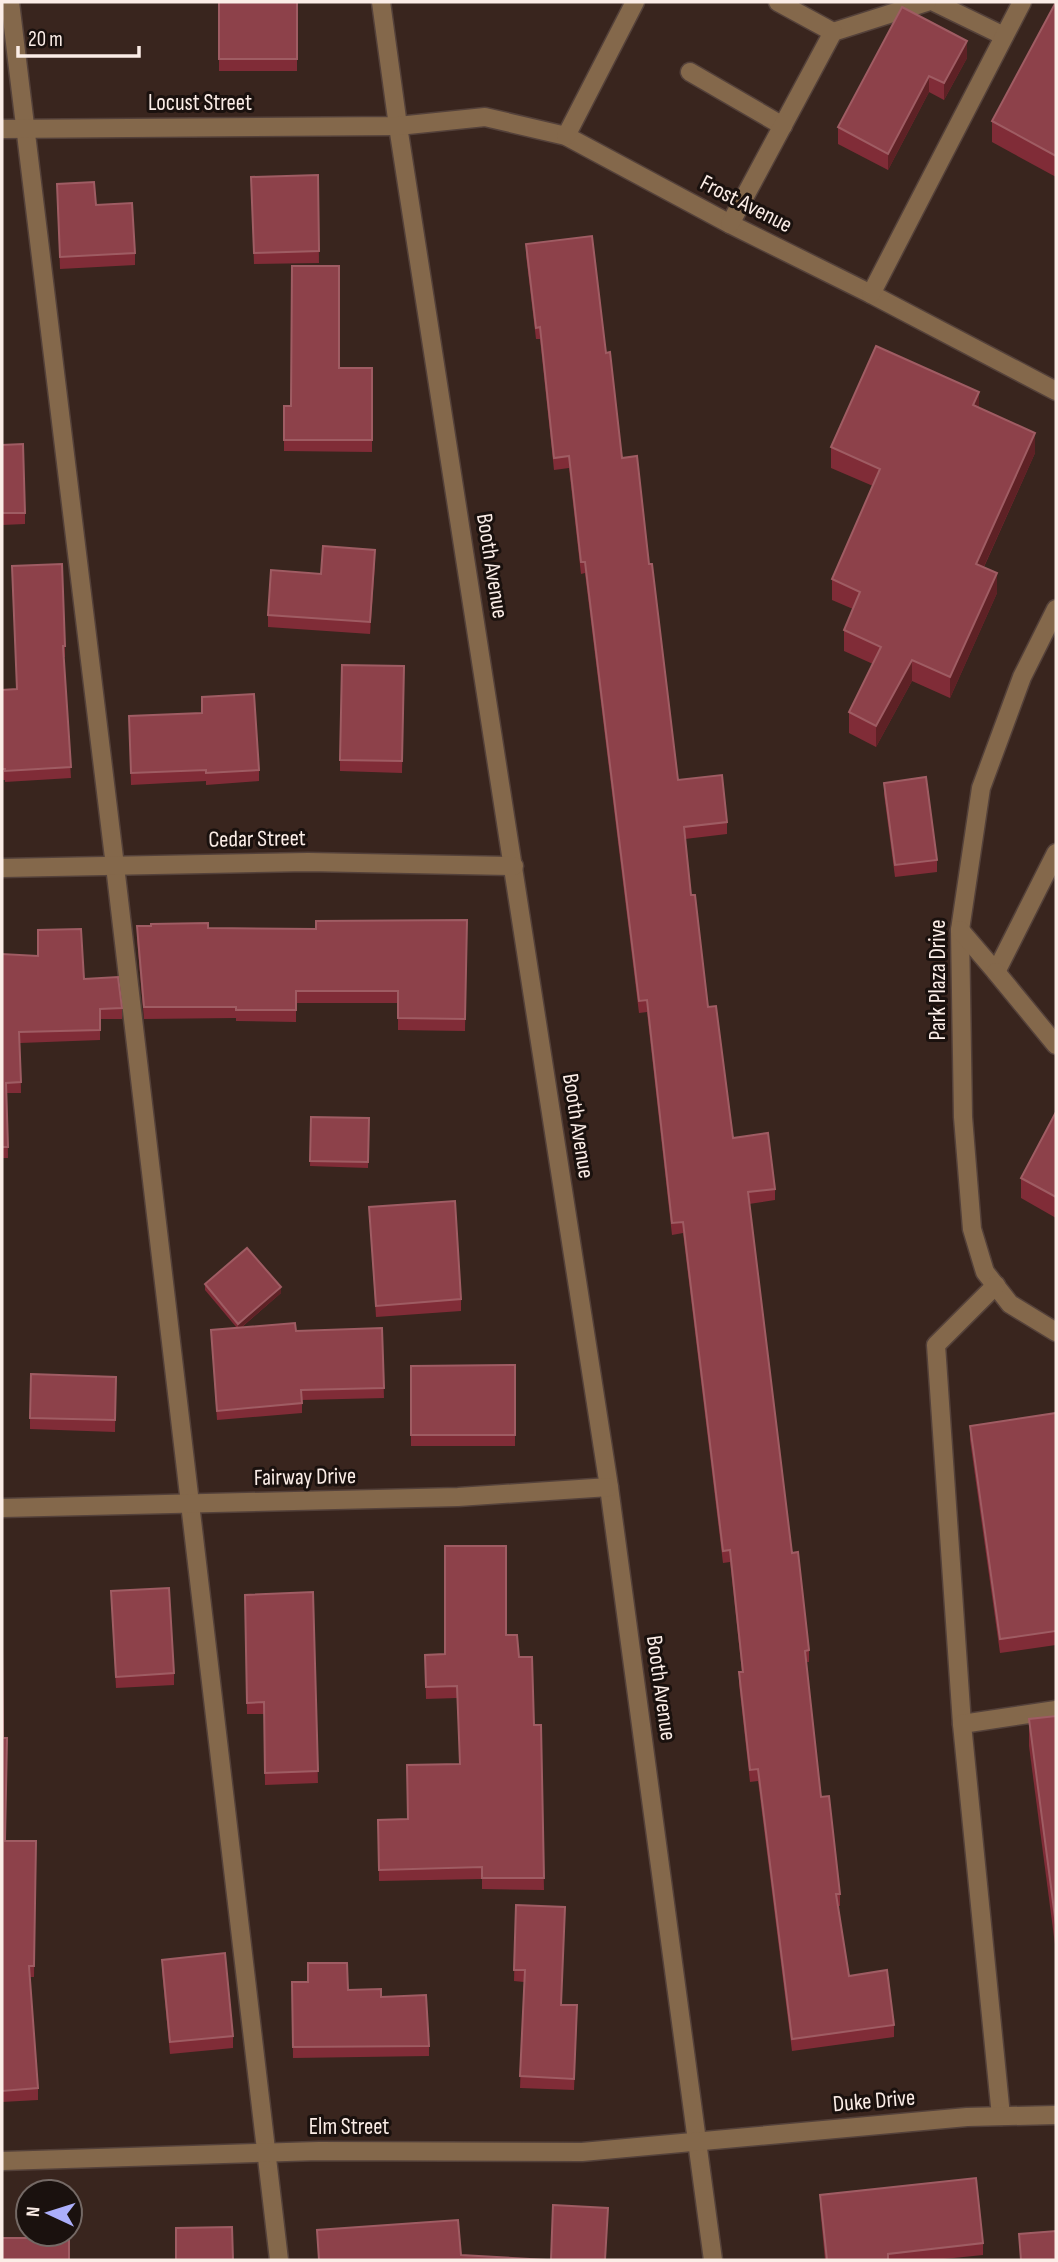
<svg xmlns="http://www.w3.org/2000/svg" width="1058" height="2262" font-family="'Sofia Sans Condensed',sans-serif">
<rect width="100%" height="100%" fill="#39251e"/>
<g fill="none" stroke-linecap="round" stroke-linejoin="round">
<g stroke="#54413a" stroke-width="21">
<g id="minor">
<path d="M 10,2 L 115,866 L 279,2260"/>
<path d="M 381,2 L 398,126 L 609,1487 L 713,2260"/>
<path d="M 934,2 L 1004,36"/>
<path d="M 833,32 L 927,2"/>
<path d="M 690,72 L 783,126"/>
<path d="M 2,129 L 398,126 L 485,117 L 566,136 L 730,224 L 871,294 L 1056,391"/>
<path d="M 566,136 L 635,2"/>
<path d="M 730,224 L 833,32 L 778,2"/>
<path d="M 871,294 L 1022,2"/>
<path d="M 1056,609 L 1022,677 L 981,788 L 960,930 L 963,1117 L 972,1229 L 985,1272 L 1010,1304 L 1056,1332"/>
<path d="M 2,868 L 308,862 L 514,866"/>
<path d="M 960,930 L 996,972 L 1056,853"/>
<path d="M 996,972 L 1056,1045"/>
<path d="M 2,1508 L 458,1497 L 609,1487"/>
<path d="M 962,1724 L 936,1345 L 996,1285"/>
<path d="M 1001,2116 L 962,1724 L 1056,1710"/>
<path d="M 2,2161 L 319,2151 L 582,2152 L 967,2117 L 1056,2115"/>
</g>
</g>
<use href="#minor" stroke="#84684b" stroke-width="18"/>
</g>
<g fill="#802c37">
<rect x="219" y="2" width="78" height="69"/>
<path d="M 1056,2 L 1056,177 L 992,142 L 992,121 Z"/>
<path d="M 902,7 L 967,58 L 944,100 L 929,92 L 888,170 L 838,144 L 838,127 Z"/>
<path d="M 318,175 L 319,263 L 254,264 L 251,177 Z"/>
<path d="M 57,195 L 135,253 L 135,265 L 60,269 Z"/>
<path d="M 526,244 L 606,353 L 622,458 L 649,564 L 678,780 L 727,822 L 727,834 L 685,839 L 691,895 L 708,1007 L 733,1138 L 775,1189 L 775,1200 L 749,1204 L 792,1553 L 809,1650 L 809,1662 L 806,1662 L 821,1797 L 840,1894 L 840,1906 L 838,1906 L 849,1976 L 894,2025 L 894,2037 L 792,2051 L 758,1781 L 750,1782 L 739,1684 L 739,1672 L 742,1672 L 730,1562 L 723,1563 L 683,1233 L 672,1235 L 647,1012 L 639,1013 L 585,573 L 581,574 L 569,468 L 554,470 L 540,339 L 536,339 L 526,255 Z"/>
<path d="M 339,368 L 372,368 L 372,452 L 284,451 L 284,406 L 291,406 Z"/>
<path d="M 979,408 L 1035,453 L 984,567 L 997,593 L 950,698 L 912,681 L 876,747 L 849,733 L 849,712 L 873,664 L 844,651 L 844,630 L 853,609 L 832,600 L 832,579 L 873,486 L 831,468 L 831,447 Z"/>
<path d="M 2,445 L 25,513 L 25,524 L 2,525 Z"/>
<path d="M 375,562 L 370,634 L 268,627 L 268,615 L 321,574 Z"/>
<path d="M 12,577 L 65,646 L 65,657 L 64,657 L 71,778 L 5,782 L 5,780 L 2,780 L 2,690 L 17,689 Z"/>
<path d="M 404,666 L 402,773 L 340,771 L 340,760 Z"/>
<path d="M 202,697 L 259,770 L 259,781 L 206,785 L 206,781 L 131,785 L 129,716 L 202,713 Z"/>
<path d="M 884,783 L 937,860 L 937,872 L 895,877 L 884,794 Z"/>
<path d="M 467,920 L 465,1031 L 398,1030 L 398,1003 L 296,1003 L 296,1022 L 236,1021 L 236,1018 L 144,1019 L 137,938 L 137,926 L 208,928 L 316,929 Z"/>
<path d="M 2,954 L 84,979 L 122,1008 L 122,1019 L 100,1019 L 100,1040 L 20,1043 L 21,1093 L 7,1093 L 8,1158 L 2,1158 Z"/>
<path d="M 1056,1112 L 1056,1218 L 1021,1198 L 1021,1178 Z"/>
<path d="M 311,1117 L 369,1118 L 368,1168 L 310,1166 Z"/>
<path d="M 369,1207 L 461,1299 L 461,1311 L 376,1317 Z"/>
<path d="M 205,1284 L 281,1293 L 242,1327 L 296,1331 L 382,1328 L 384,1398 L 302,1400 L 302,1413 L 217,1420 L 211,1330 L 237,1328 L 205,1290 Z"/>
<path d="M 515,1365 L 515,1446 L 411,1446 L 411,1366 Z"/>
<path d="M 116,1377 L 115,1432 L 30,1429 L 30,1418 Z"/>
<path d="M 1056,1413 L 1056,1645 L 1000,1653 L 970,1440 L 970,1426 Z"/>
<path d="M 111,1591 L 174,1673 L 174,1685 L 116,1688 Z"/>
<path d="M 313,1592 L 318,1783 L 265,1785 L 264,1714 L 247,1714 L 245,1595 Z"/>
<path d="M 506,1635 L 519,1657 L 534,1725 L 541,1725 L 544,1890 L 482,1889 L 482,1879 L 379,1881 L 378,1820 L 408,1819 L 460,1764 L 457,1698 L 426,1699 L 425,1655 L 445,1654 Z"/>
<path d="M 2,1649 L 5,1841 L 36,1841 L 34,1977 L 30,1977 L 38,2088 L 38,2100 L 2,2102 Z"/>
<path d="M 1056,1716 L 1056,1952 L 1029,1746 L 1029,1719 Z"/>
<path d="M 516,1905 L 561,2005 L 577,2017 L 574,2090 L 520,2088 L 524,1982 L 514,1981 Z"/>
<path d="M 162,1960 L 233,2036 L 233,2048 L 170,2054 L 162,1971 Z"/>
<path d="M 292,1982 L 348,1990 L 381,1997 L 429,2046 L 429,2056 L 293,2058 Z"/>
<path d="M 820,2195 L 983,2243 L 983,2255 L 934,2260 L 825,2260 L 820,2207 Z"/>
</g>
<g fill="#5e2125">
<path d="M 967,41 L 967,58 L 944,100 L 944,83 Z"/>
<path d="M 929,76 L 929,92 L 888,170 L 888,154 Z"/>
<path d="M 979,392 L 979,413 L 973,405 Z"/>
<path d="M 1035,433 L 1035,453 L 976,584 L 976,564 Z"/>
<path d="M 375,550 L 375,562 L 370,634 L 370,622 Z"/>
<path d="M 997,573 L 997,593 L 950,698 L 950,677 Z"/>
<path d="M 912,660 L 912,681 L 876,747 L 876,726 Z"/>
<path d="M 281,1287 L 281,1293 L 238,1330 L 238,1324 Z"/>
</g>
<g fill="#8d414a" stroke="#9f5c63" stroke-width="2">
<rect x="219" y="2" width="78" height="57"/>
<path d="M 1056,2 L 1056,156 L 992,121 Z"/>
<path d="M 902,7 L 967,41 L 944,83 L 929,76 L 888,154 L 838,127 Z"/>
<path d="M 318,175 L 319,251 L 254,253 L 251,177 Z"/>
<path d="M 94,182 L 96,205 L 132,203 L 135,253 L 60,257 L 57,184 Z"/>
<path d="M 592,236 L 606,353 L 610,352 L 622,458 L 637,456 L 649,564 L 652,564 L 678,780 L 722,775 L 727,822 L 684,827 L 691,895 L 695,895 L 708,1007 L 716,1006 L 733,1138 L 768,1133 L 775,1189 L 748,1192 L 792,1553 L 798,1552 L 809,1650 L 805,1651 L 821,1797 L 829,1796 L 840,1894 L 836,1894 L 849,1976 L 887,1970 L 894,2025 L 792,2039 L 758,1769 L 750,1770 L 739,1672 L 743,1672 L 730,1550 L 723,1551 L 683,1222 L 672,1223 L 647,1000 L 639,1001 L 585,562 L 581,562 L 569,456 L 554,458 L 540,327 L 536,328 L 526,244 Z"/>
<path d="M 292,266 L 339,266 L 339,368 L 372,368 L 372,440 L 284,440 L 284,406 L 291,406 Z"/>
<path d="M 876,346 L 979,392 L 973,405 L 1035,433 L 976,564 L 997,573 L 950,677 L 912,660 L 876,726 L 849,712 L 881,647 L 844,630 L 860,592 L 832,579 L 880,469 L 831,447 Z"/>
<path d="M 23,444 L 25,513 L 2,513 L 2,445 Z"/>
<path d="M 323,546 L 375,550 L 370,622 L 268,615 L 271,570 L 321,574 Z"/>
<path d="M 62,564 L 65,646 L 63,646 L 71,767 L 5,771 L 5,769 L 2,769 L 2,690 L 17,689 L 12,566 Z"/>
<path d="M 342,665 L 404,666 L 402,761 L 340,760 Z"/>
<path d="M 254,694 L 259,770 L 206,773 L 206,770 L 131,773 L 129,716 L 202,713 L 202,697 Z"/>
<path d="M 926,777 L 937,860 L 895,865 L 884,783 Z"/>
<path d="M 467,920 L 465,1019 L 398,1018 L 398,991 L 296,991 L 296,1010 L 236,1010 L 236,1007 L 144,1007 L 137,926 L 151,926 L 151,924 L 208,923 L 208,928 L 316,929 L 316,921 Z"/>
<path d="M 81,929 L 84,979 L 118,977 L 122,1008 L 100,1009 L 100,1030 L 19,1032 L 21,1082 L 6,1083 L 8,1147 L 2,1147 L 2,954 L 38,956 L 38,930 Z"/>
<path d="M 1056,1112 L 1056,1197 L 1021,1178 Z"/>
<path d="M 311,1117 L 369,1118 L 368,1162 L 310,1161 Z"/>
<path d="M 455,1201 L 461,1299 L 376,1306 L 369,1207 Z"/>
<path d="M 247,1248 L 281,1287 L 238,1324 L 205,1284 Z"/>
<path d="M 295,1323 L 296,1331 L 382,1328 L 384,1388 L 301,1390 L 302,1403 L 217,1411 L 211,1330 Z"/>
<path d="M 515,1365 L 515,1435 L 411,1435 L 411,1366 Z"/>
<path d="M 31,1374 L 116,1377 L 115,1420 L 30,1418 Z"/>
<path d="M 1056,1413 L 1056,1631 L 1000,1639 L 970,1426 Z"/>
<path d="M 445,1546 L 506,1546 L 506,1635 L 517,1635 L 519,1657 L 532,1657 L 534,1725 L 541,1725 L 544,1878 L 482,1878 L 482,1867 L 379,1870 L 378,1820 L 408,1819 L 407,1765 L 460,1764 L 457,1686 L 426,1687 L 425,1655 L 445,1654 Z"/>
<path d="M 169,1588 L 174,1673 L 116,1677 L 111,1591 Z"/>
<path d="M 313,1592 L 318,1771 L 265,1773 L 264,1702 L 247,1703 L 245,1595 Z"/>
<path d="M 2,1649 L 3,1738 L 7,1738 L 5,1841 L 36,1841 L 34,1966 L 29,1966 L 38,2088 L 2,2091 Z"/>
<path d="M 1056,1716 L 1056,1925 L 1029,1719 Z"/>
<path d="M 516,1905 L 565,1907 L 561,2005 L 577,2005 L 574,2079 L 520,2076 L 525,1970 L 514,1970 Z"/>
<path d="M 225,1953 L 233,2036 L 170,2042 L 162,1960 Z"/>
<path d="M 308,1963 L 347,1963 L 348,1990 L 381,1989 L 381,1997 L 426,1995 L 429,2046 L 293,2047 L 292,1982 L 308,1982 Z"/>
<path d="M 976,2178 L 983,2243 L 888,2254 L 888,2260 L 827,2260 L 820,2195 Z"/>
<path d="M 553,2205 L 608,2208 L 605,2260 L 551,2260 Z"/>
<path d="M 458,2220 L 461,2255 L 547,2260 L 319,2260 L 317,2230 Z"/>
<path d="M 232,2227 L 233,2260 L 176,2260 L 176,2228 Z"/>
<path d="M 1056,2231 L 1056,2260 L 1021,2260 L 1019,2234 Z"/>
<rect x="2" y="2238" width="67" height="22"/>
</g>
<g text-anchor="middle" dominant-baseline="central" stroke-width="6" stroke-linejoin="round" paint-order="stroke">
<g font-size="23" fill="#fbede7" stroke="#1a110e">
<text x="200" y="103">Locust Street</text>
<text transform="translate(746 204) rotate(27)">Frost Avenue</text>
<text transform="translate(492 566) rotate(81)">Booth Avenue</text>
<text transform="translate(257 839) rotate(-1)">Cedar Street</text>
<text transform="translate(938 980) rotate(-90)">Park Plaza Drive</text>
<text transform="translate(578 1126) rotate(81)">Booth Avenue</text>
<text transform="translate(305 1477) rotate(-1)">Fairway Drive</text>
<text transform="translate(661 1688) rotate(82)">Booth Avenue</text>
<text transform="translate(874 2101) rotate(-5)">Duke Drive</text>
<text x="349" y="2127">Elm Street</text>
</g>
</g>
<rect width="1058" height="2262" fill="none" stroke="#fbede7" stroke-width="7"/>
<g transform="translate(49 2213) rotate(274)"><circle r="33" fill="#1a110e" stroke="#746965" stroke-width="2"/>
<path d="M0-5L12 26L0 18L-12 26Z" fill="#acaffb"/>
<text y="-10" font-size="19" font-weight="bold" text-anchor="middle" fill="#fbede7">N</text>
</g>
<path d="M18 46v10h121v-10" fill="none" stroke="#fbede7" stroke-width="3.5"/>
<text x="28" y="46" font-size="21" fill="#fbede7" stroke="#1a110e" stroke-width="5" paint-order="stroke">20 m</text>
</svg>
